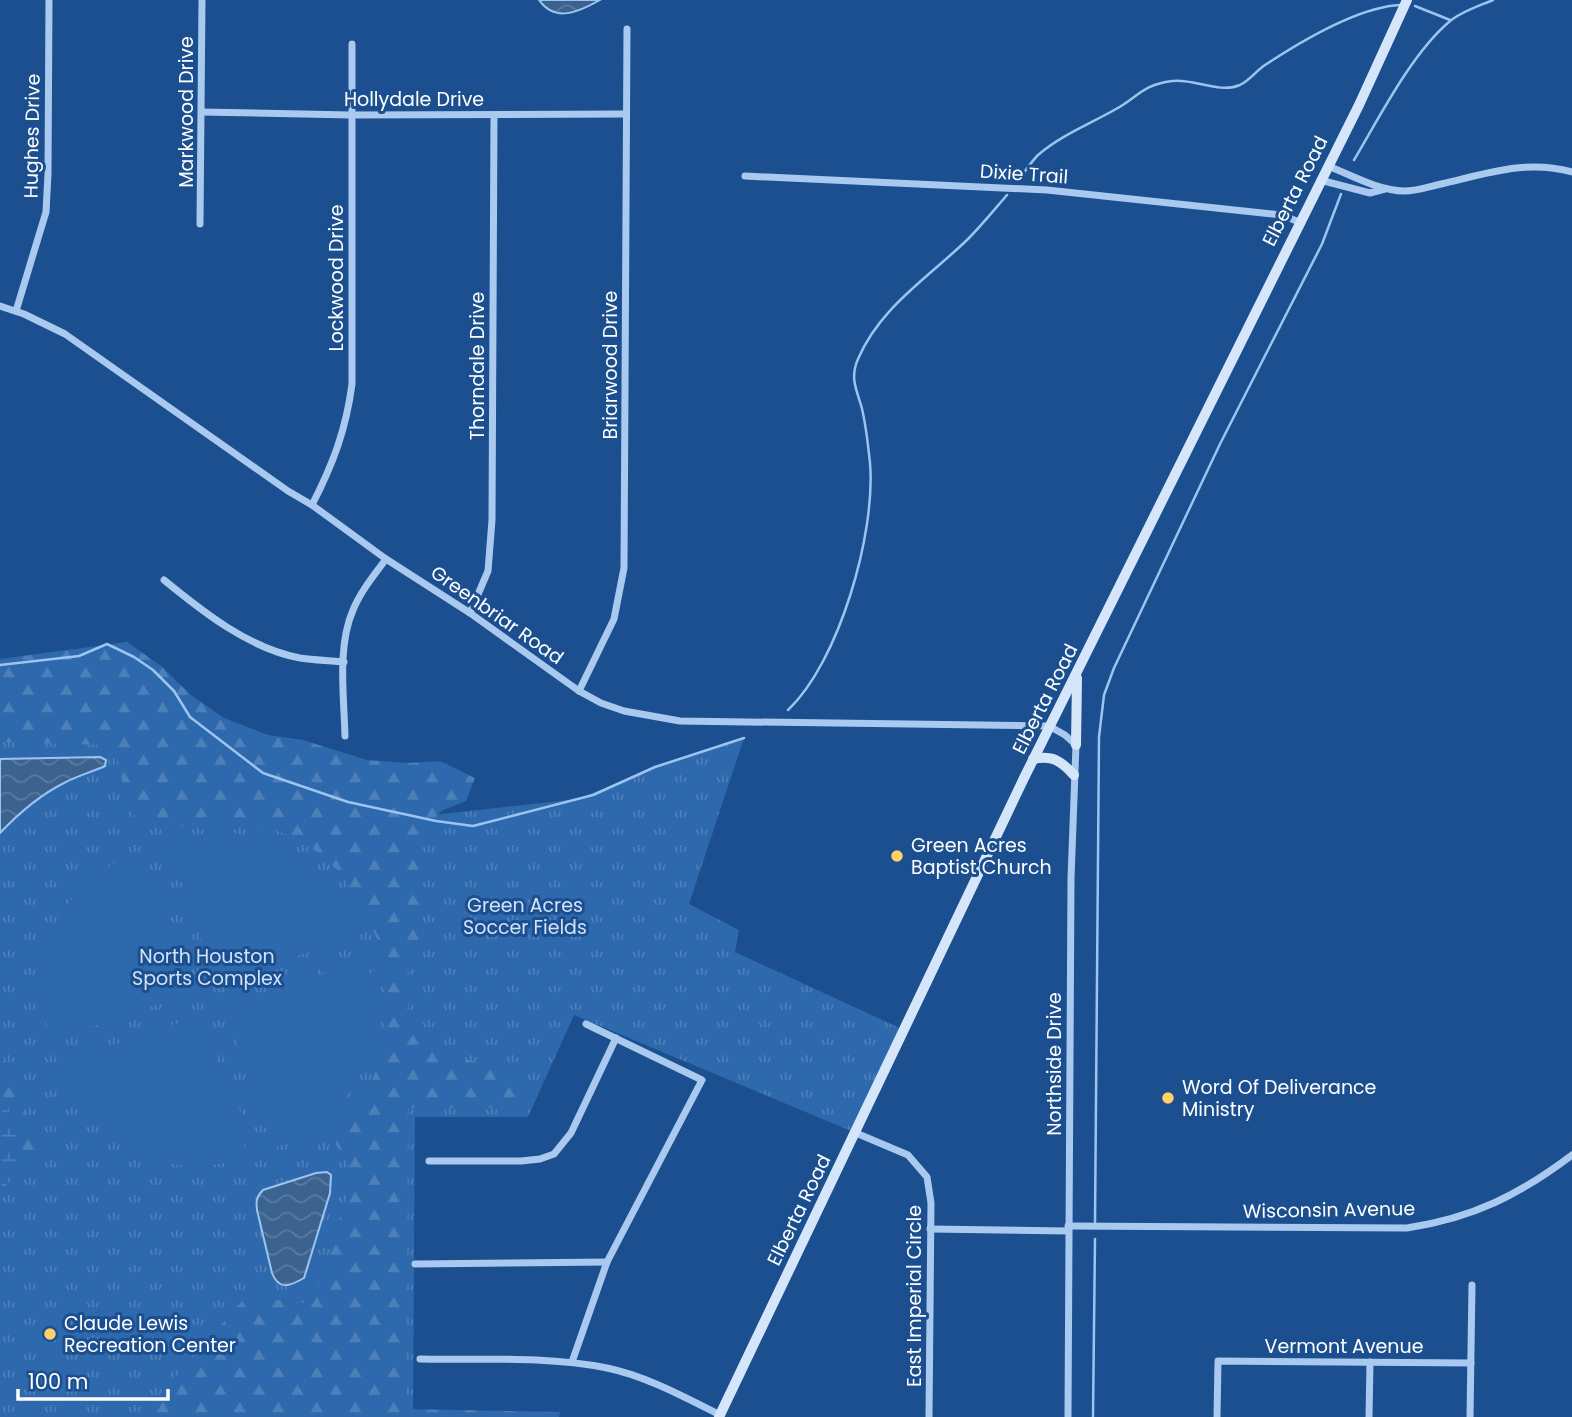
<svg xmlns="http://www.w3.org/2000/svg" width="1572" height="1417" font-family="Poppins,sans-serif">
<defs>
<pattern id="grass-tufts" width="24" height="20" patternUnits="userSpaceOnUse" patternTransform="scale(1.75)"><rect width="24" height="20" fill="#2e69ad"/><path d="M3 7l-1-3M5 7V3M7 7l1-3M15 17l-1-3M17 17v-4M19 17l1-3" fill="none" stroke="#4d80b9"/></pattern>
<pattern id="forest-firs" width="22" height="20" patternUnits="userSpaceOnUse" patternTransform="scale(1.75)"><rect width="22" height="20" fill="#2e69ad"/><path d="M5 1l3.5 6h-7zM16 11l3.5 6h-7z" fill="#4d80b9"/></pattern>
<pattern id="wetland-marsh" width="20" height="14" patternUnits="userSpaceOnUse" patternTransform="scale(1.75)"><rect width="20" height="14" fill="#2e69ad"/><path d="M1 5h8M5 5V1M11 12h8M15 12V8" fill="none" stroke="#4d80b9"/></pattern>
<pattern id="water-waves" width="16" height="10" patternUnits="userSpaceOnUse" patternTransform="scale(1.75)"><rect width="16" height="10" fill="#3c6290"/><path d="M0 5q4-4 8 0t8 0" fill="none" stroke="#597aa1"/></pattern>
</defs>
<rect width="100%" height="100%" fill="#1b4f8f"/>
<path fill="url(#grass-tufts)" d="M 0,671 L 414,817 L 578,799 L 655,767 L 744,738 L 689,904 L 739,930 L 735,952 L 904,1030 L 856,1133 L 574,1015 L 528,1117 L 415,1117 L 413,1417 L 0,1417 Z"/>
<g fill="url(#forest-firs)">
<path d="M 127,642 L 161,666 L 191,695 L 224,718 L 268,735 L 303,740 L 367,760 L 408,763 L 440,761 L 475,778 L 466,801 L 441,811 L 420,837 L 421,931 L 407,977 L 409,1023 L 439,1052 L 476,1062 L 512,1068 L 525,1088 L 515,1107 L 408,1108 L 407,1409 L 560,1412 L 559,1417 L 140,1417 L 242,1301 C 262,1295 281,1302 303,1303 L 318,1288 L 350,1186 L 348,1161 L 336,1145 L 337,1130 L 358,1104 L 375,1074 L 384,1031 L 384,971 L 379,942 L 342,874 L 316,851 L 281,832 L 251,823 L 162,827 L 135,817 L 123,785 L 117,756 L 108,745 L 0,742 L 0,659 Z"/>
<path d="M 0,1049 L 37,1145 L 26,1162 L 0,1185 Z"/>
</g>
<path fill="url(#wetland-marsh)" d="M 0,1089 C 15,1121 31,1164 0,1192 Z"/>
<g fill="#2e69ad">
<path d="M 225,832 C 288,838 340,872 357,936 L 345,940 L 347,947 L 317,957 L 314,950 L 222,982 L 215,978 L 169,844 L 204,834 Z"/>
<path d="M 145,852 L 191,987 L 187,994 L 53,1040 C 21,978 51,900 110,866 C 120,860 132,854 145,852 Z"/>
<path d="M 352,957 L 355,964 L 365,960 C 398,1037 351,1125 273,1148 L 226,1013 L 229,1006 L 324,974 L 322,967 Z"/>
<path d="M 195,1017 L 203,1021 L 233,1110 L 239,1108 L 250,1138 L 244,1140 L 233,1113 L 248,1156 C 170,1186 82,1145 61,1063 L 73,1059 L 71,1053 L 101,1043 L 103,1049 Z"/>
</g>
<g fill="url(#water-waves)" stroke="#9cc4f0" stroke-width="2">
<path d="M 539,0 L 600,0 C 579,12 555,23 539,0 Z"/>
<path d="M 100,757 L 106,760 L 105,766 C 92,772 77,776 64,783 C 40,795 19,813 0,833 L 0,759 Z"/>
<path d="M 327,1172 L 331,1175 L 330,1193 L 304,1278 C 290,1286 279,1291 272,1273 L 257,1210 C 256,1202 256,1197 263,1190 L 316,1173 Z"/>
</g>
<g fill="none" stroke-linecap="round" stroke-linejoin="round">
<g stroke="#9cc4f0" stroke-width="2.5">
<path d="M 1415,6 L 1450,20"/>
<path d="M 1354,160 C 1379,118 1412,53 1449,22 C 1460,12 1479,6 1493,0"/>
<path d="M 1018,180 C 1025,172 1031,162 1038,155 C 1061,135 1090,124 1116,109 C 1138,97 1142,85 1172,81 C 1194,78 1219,94 1240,85 C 1250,80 1256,71 1265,65 C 1300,42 1358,7 1400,5"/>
<path d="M 0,665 L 79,656 L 107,644 L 134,657 L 153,670 L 174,691 L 190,717 L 263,773 L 348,802 L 436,821 L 473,826 L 593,795 L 655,767 L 744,738"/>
<path d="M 788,710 C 839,662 876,533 870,463 C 868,445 866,423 861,405 C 856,389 850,377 858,359 C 880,307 929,277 968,239 C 982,225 994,210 1007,195"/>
<path d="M 1095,1222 L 1099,737 L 1104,695 L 1114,668 L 1220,444 L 1322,244 L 1341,194"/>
<path d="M 1093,1417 L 1095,1239"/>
</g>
<g stroke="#a9c9ee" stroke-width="7">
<path d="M 202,112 L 351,115 L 626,114"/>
<path d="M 1328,166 C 1351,175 1379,191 1404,191 C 1417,191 1428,187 1441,184 C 1485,174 1526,159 1572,172"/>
<path d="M 745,176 L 1047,190 L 1282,215 L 1299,222"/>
<path d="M 1320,180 L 1370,193 L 1385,189"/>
<path d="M 200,224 L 202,0"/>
<path d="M 0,306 L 24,314 L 65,334 L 288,491 L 312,505 L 386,559 L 470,613 L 579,691 L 601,703 L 624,711 L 680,721 L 1049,726 L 1065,735 L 1076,745 L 1071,878 L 1068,1417"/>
<path d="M 16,311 L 46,212 L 48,174 L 49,0"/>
<path d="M 312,505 C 333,464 346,430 352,384 L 352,44"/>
<path d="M 164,580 C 203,612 250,649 300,658 C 315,660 330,661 344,662"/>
<path d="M 470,613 L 488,571 L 492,520 L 494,115"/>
<path d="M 579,691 L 614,619 L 624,568 L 627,29"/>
<path d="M 345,736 C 344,696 337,647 353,610 C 361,591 374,575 386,559"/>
<path d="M 856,1133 L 908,1155 L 927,1177 L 931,1203 L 929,1417"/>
<path d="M 429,1161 L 521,1161 L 540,1159 L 554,1154 L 571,1133 L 616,1038"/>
<path d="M 1068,1226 L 1407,1228 C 1473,1218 1519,1195 1572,1155"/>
<path d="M 930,1229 L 1068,1231"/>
<path d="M 415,1264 L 607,1262"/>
<path d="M 420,1359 C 481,1360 546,1356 607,1368 C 646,1376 684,1397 720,1415"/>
<path d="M 572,1362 L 607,1262 L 702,1080 L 586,1024"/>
<path d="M 1217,1417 L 1218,1361 L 1471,1363"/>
<path d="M 1369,1417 L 1370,1362"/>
<path d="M 1470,1417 L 1472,1285"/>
</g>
<g stroke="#d6e6fa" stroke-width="10">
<path d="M 1076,745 L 1077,678"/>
<path d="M 1033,759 C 1053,755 1061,761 1074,775"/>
<path d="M 719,1417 L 1024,778 L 1359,105 L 1407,0"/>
</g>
</g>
<g fill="#ffd166" stroke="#1b4f8f" stroke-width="2.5">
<circle cx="897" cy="856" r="7"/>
<circle cx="1168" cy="1098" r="7"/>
<circle cx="50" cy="1334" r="7"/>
</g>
<g text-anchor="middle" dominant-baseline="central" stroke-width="6" stroke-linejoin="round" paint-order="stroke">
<g font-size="19" fill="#fff" stroke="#1b4f8f">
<text x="414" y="99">Hollydale Drive</text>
<text transform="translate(186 112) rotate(-90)">Markwood Drive</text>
<text transform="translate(32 136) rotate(-89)">Hughes Drive</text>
<text transform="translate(1024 174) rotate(4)">Dixie Trail</text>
<text transform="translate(1295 191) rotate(-63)">Elberta Road</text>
<text transform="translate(336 278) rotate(-90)">Lockwood Drive</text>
<text transform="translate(610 365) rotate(-90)">Briarwood Drive</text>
<text transform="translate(477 366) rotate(-90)">Thorndale Drive</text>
<text transform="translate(497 615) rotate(35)">Greenbriar Road</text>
<text transform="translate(1045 699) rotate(-63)">Elberta Road</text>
<text transform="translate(1054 1064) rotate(-90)">Northside Drive</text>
<text transform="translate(799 1210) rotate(-64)">Elberta Road</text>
<text transform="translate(1329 1210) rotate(-1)">Wisconsin Avenue</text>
<text transform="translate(914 1296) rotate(-90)">East Imperial Circle</text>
<text x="1344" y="1346">Vermont Avenue</text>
</g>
<g font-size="19" fill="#fff" stroke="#1b4f8f" text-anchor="start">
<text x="911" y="845">Green Acres<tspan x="911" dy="22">Baptist Church</tspan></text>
<text x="1182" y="1087">Word Of Deliverance<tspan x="1182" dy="22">Ministry</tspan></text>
<text x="64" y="1323">Claude Lewis<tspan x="64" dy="22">Recreation Center</tspan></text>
</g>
<g font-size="19" fill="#cfe3fa" stroke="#1b4f8f">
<text x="525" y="905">Green Acres<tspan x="525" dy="22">Soccer Fields</tspan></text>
<text x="207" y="956">North Houston<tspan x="207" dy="22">Sports Complex</tspan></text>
</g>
</g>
<path d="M18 1389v10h150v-10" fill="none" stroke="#ffffff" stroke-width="3.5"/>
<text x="28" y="1389" font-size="21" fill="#ffffff" stroke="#1b4f8f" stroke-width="5" paint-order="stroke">100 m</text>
</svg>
